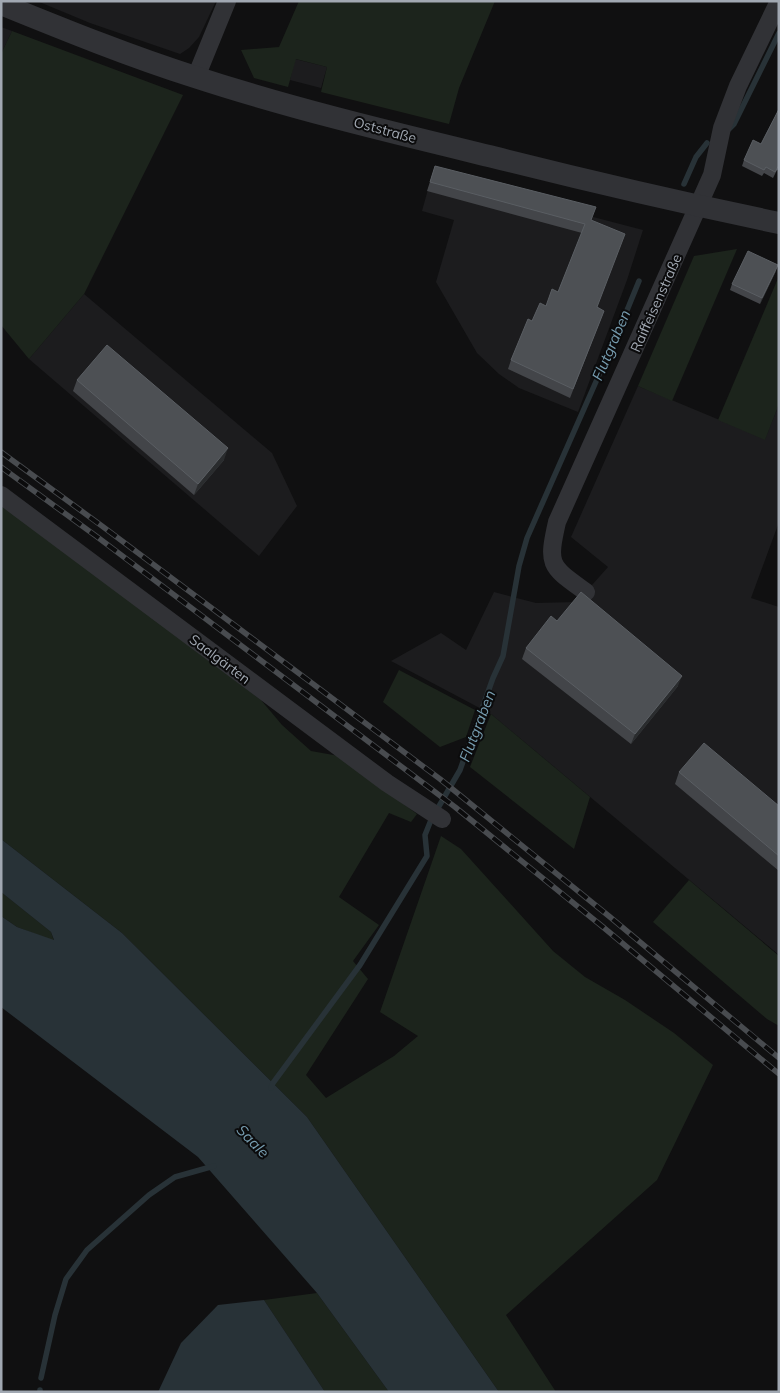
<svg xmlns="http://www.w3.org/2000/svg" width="780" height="1393" font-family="Mulish,sans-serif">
<rect width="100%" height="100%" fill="#101011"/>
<g fill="#1c1c1e">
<path d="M 37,1 L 216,1 L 199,37 L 189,48 L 180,54 L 90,23 Z"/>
<path d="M 1,27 L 12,31 L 1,54 Z"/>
<path d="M 295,59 L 327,67 L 321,88 L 290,80 Z"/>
<path d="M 432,175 L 643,230 L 627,280 L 578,412 L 519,388 L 499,374 L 477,353 L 436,282 L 454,220 L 422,211 Z"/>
<path d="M 84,294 L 272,453 L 297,506 L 259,556 L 29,359 Z"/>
<path d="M 638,386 L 765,439 L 779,404 L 779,522 L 751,598 L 779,607 L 779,955 L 491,714 L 391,661 L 441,633 L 466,650 L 494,592 L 536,603 L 577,602 L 608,567 L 571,537 Z"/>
</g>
<g fill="#1c241c">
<path d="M 299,1 L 495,1 L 459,88 L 449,124 L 321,92 L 327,67 L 296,59 L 288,87 L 254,78 L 241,50 L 279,47 Z"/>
<path d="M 12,31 L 183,95 L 84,294 L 29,359 L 1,325 L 1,54 Z"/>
<path d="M 737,249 L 672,401 L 638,386 L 694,256 Z"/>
<path d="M 779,276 L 779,404 L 765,440 L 718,420 Z"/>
<path d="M 1,506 L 43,535 L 261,700 L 282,725 L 311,751 L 339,756 L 417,814 L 411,822 L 389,813 L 339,897 L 379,925 L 353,961 L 368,979 L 306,1075 L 326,1098 L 394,1056 L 418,1036 L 380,1012 L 441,836 L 461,849 L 553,951 L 585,977 L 625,1000 L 674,1033 L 713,1065 L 657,1180 L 506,1315 L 556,1392 L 499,1392 L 307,1117 L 122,933 L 1,839 Z"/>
<path d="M 399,670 L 475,710 L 466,737 L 440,747 L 383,702 Z"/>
<path d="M 491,714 L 590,797 L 574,849 L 470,767 Z"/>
<path d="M 689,880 L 779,956 L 779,1026 L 767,1019 L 653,922 Z"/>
<path d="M 1,892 L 51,932 L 54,941 L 17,927 L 1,916 Z"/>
<path d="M 317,1293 L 389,1392 L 325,1392 L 264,1300 Z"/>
</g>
<g fill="#283237">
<path d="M 1,839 L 122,933 L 307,1117 L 499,1392 L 389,1392 L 317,1293 L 198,1157 L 1,1007 L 1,916 L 17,927 L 54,940 L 51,932 L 1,892 Z"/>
<path d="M 264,1300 L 325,1392 L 158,1392 L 181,1343 L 218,1305 Z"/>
</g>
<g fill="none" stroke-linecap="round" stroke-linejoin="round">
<g stroke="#283237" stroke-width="5.5">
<path d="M 729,129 L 734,124 L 779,33"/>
<path d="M 684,184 L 696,157 L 707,143"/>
<path d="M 271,1088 L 273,1083 L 360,965 L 427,856 L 425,835 L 431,820 L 460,770 L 493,678 L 503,656 L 519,566 L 527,538 L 621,325 L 639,281"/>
<path d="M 41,1378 L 55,1315 L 66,1279 L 87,1250 L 149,1195 L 175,1177 L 214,1166"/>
<path d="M 40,1392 L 40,1390"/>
</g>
<g stroke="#313236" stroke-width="18">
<path d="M 196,77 L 227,1"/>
<path d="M 1,495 L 387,783 L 442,819"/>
<path d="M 586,592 C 550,566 547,566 557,522 L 712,175 L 722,128 L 738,86 L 779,1"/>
</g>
<path stroke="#313236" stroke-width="22" d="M 1,4 C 65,30 129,56 195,77 C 293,109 394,133 493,157 C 588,181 683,203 779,223"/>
<g stroke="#484b4f" stroke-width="5.5">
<g id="rail">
<path d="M 1,452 L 102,526 L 440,779 L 610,917 L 779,1058"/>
<path d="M 1,467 L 96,536 L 455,807 L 603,927 L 779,1074"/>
</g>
</g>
<use href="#rail" stroke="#0b0b0c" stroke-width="4" stroke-dasharray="11" stroke-linecap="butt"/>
</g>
<g fill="#434549">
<path d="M 779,109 L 779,170 L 777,170 L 773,178 L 764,173 L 762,176 L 742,166 L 744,160 L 761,144 Z"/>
<path d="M 435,166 L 591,220 L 597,307 L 604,311 L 570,398 L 508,369 L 511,360 L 532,321 L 558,292 L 582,233 L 427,191 Z"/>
<path d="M 776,271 L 760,304 L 730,290 L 732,284 Z"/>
<path d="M 77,380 L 224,460 L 194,495 L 73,391 Z"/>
<path d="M 557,621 L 678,686 L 631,744 L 522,659 L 526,648 Z"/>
<path d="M 679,772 L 779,806 L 779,871 L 675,784 Z"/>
</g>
<g fill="#2a2c2e">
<path d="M 778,265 L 776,271 L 760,304 L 762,298 Z"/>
<path d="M 228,448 L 224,460 L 194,495 L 198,484 Z"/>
<path d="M 682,676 L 678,686 L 631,744 L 635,734 Z"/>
</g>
<g fill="#4d5054" stroke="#5a5e63">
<path d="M 779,109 L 779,165 L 775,172 L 766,167 L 764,170 L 744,160 L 753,140 L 761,144 Z"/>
<path d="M 435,166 L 596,207 L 591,220 L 625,234 L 597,307 L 604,311 L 573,389 L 511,360 L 528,319 L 532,321 L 540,303 L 546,306 L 552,289 L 558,292 L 585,224 L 430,182 Z"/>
<path d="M 748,251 L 778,265 L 762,298 L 732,284 Z"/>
<path d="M 107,345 L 228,448 L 198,484 L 77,380 Z"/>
<path d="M 581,592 L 682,676 L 635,734 L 526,648 L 551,616 L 557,621 Z"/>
<path d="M 704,743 L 779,806 L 779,856 L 679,772 Z"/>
</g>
<g text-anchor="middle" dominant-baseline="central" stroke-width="4" stroke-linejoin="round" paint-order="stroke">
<g font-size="14" fill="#a1a8b2" stroke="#0b0b0c">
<text transform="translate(385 130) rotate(15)">Oststraße</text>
<text transform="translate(656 303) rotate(-66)">Raiffeisenstraße</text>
<text transform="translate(220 659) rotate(37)">Saalgärten</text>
</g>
<g font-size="15" font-style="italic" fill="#769caf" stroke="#0b0b0c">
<text transform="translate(611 345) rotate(-67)">Flutgraben</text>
<text transform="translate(477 726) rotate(-69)">Flutgraben</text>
<text transform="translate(253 1141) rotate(46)">Saale</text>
</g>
</g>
<rect width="780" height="1393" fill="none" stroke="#a1a8b2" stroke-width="5"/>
</svg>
